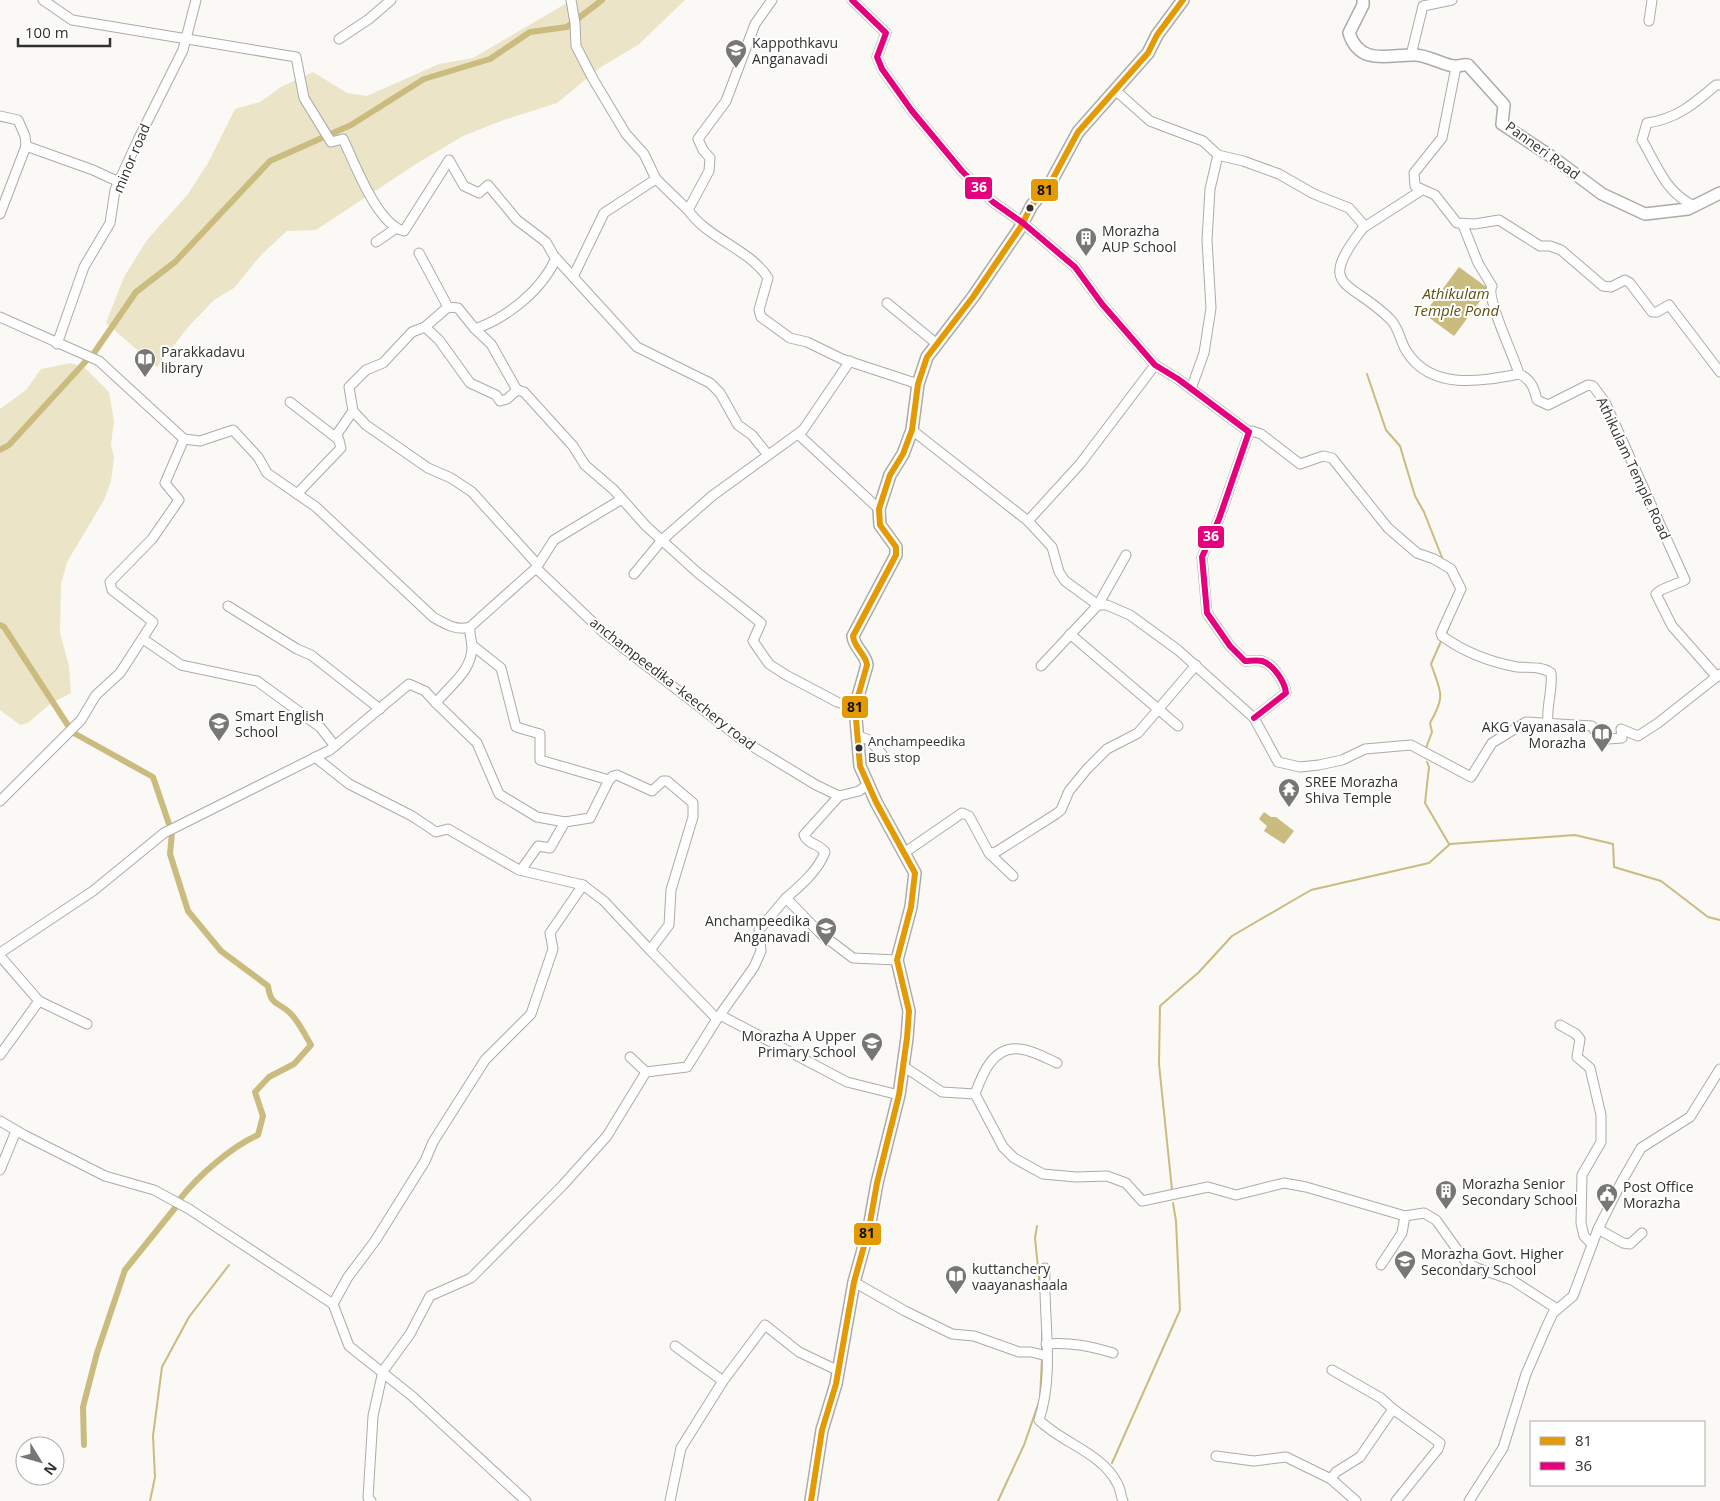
<svg xmlns="http://www.w3.org/2000/svg" width="1720" height="1501" font-family="'Open Sans',sans-serif">
<rect width="100%" height="100%" fill="#faf9f5"/>
<g fill="#ece4c7">
<path d="M 572,0 L 685,0 L 638,45 L 601,67 L 557,103 L 501,121 L 463,136 L 416,164 L 316,230 L 287,231 L 261,255 L 234,288 L 214,300 L 189,326 L 157,367 L 106,323 L 124,277 L 147,240 L 188,194 L 208,163 L 235,109 L 260,102 L 281,87 L 313,72 L 347,93 L 367,96 L 439,64 L 473,58 Z"/>
<path d="M 71,363 L 85,368 L 109,392 L 114,421 L 111,444 L 114,458 L 111,481 L 104,500 L 67,562 L 61,584 L 60,633 L 69,666 L 71,693 L 50,704 L 28,723 L 20,725 L 0,710 L 0,409 L 26,390 L 41,369 Z"/>
</g>
<g fill="#cabb7f">
<path d="M 1459,267 L 1489,289 L 1454,336 L 1424,314 Z"/>
<path d="M 1264,812 L 1271,817 L 1276,817 L 1294,831 L 1284,844 L 1264,831 L 1267,826 L 1259,819 Z"/>
</g>
<g fill="none" stroke-linecap="round" stroke-linejoin="round">
<g stroke="#cabb7f" stroke-width="2">
<path d="M 1367,374 L 1386,430 L 1400,446 L 1415,496 L 1424,512 L 1443,560"/>
<path d="M 1445,636 L 1452,619"/>
<path d="M 63,717 L 67,725"/>
<path d="M 1426,748 L 1432,732 L 1430,723 C 1446,695 1441,693 1431,664 L 1442,639"/>
<path d="M 1427,762 L 1429,767 L 1425,803 L 1449,844"/>
<path d="M 1172,1190 L 1159,1064 L 1160,1006 L 1199,972 L 1232,936 L 1311,890 L 1429,863 L 1450,844 L 1575,835 L 1613,844 L 1614,867 L 1661,881 L 1708,917 L 1720,920"/>
<path d="M 1037,1226 L 1035,1238 L 1040,1288"/>
<path d="M 1042,1353 L 1042,1332"/>
<path d="M 1112,1463 L 1180,1310 L 1176,1221 L 1173,1203"/>
<path d="M 150,1501 L 155,1477 L 153,1436 L 162,1367 L 189,1317 L 229,1265"/>
<path d="M 998,1501 L 1024,1445 L 1040,1399 L 1042,1357"/>
</g>
<g stroke="#cabb7f" stroke-width="6">
<path d="M 94,353 L 136,292 L 175,262 L 270,161 L 351,125 L 424,79 L 490,59 L 530,32 L 567,27 L 602,0"/>
<path d="M 0,450 L 9,445 L 86,361"/>
<path d="M 0,625 L 4,627 L 69,727"/>
<path d="M 72,732 L 153,777 L 169,824"/>
<path d="M 172,832 L 170,854 L 188,911 L 221,951 L 268,986 C 271,1008 280,1001 292,1015 C 300,1024 305,1035 311,1045 L 294,1064 L 269,1077 L 255,1092 L 263,1116 L 258,1135 C 231,1147 198,1176 180,1199"/>
<path d="M 84,1445 L 83,1407 L 97,1353 L 125,1270 L 175,1208"/>
</g>
<g stroke="#acaba9" stroke-width="11">
<g id="minor">
<path d="M 43,0 L 72,20 L 296,57 L 304,98 L 331,142 L 343,139 C 355,164 377,224 404,231 L 449,160 L 464,186 L 479,193 L 488,185 L 517,220 L 546,242 L 554,256 L 637,347 L 710,383 L 720,393 L 738,425 L 752,435 L 768,455"/>
<path d="M 571,0 L 575,23 L 576,46 L 593,79 L 626,134 L 644,154 L 656,179 L 688,210"/>
<path d="M 772,0 L 755,24 L 726,101 L 698,139 L 703,150 L 710,158 L 709,171 L 688,210 C 708,239 751,250 768,278 L 759,310 L 761,317 L 790,338 L 807,342 L 842,359 L 918,384"/>
<path d="M 852,0 L 886,33 L 877,57 L 882,69 L 912,111 L 962,171 L 993,202 L 1023,223 L 1075,267 L 1102,304 L 1155,365 L 1178,379 L 1249,432 L 1219,519 L 1202,557 L 1207,613 L 1230,646 L 1245,661 C 1250,661 1257,660 1262,661 C 1273,664 1285,682 1286,693 L 1254,718"/>
<path d="M 1649,21 L 1652,0"/>
<path d="M 339,39 L 369,19 L 391,0"/>
<path d="M 1411,55 L 1423,6 L 1452,0"/>
<path d="M 1456,67 L 1442,138 L 1414,173 L 1415,186 L 1435,195 L 1457,223 L 1475,224 L 1499,220 L 1540,246 L 1550,246 L 1561,250 L 1603,286 L 1611,287 L 1625,280 L 1630,283 L 1652,312 L 1657,312 L 1669,305 L 1720,372"/>
<path d="M 1115,90 L 1150,121 L 1203,141 L 1218,155 L 1243,161 L 1279,174 L 1314,194 L 1349,208 L 1363,224 L 1363,228 C 1315,290 1350,279 1390,319 C 1399,327 1400,342 1407,352 C 1432,391 1482,381 1519,374"/>
<path d="M 0,116 L 18,120 L 25,136 L 26,146 L 93,170 L 119,182"/>
<path d="M 1695,206 C 1666,194 1657,165 1642,140 L 1647,123 C 1676,119 1694,104 1716,85 L 1720,85"/>
<path d="M 0,214 L 26,146"/>
<path d="M 1463,225 L 1478,263 L 1492,286 C 1485,298 1515,358 1519,374 C 1531,379 1534,388 1537,400 L 1548,405 L 1588,385 L 1593,386 L 1605,402 L 1685,580 L 1661,590 L 1656,594 L 1672,626 L 1717,677"/>
<path d="M 1363,228 L 1422,190"/>
<path d="M 376,242 L 395,229"/>
<path d="M 419,253 L 448,307 L 425,327"/>
<path d="M 573,277 L 604,213 L 656,179"/>
<path d="M 887,303 L 937,344"/>
<path d="M 448,307 L 458,308 L 475,329 C 507,318 543,289 556,258"/>
<path d="M 0,317 L 99,361 L 184,439 L 200,441 L 233,430 L 258,457 L 267,473 L 316,507 L 433,617 C 445,624 456,631 470,627 L 536,568 L 604,633 L 742,740 L 816,785 L 839,796 L 859,791 L 867,785"/>
<path d="M 475,329 L 491,344 L 517,390"/>
<path d="M 57,344 L 84,267 L 110,223 L 115,190 L 138,140 L 183,50 L 196,0"/>
<path d="M 1191,389 L 1204,353 L 1211,308 L 1207,240 L 1210,189 L 1218,155"/>
<path d="M 290,402 L 339,440"/>
<path d="M 353,411 L 366,425 L 428,468 L 451,478 L 472,492 L 537,564"/>
<path d="M 912,430 L 1028,521 L 1052,547 L 1059,572 L 1065,581 L 1098,605 L 1107,605 L 1130,615 L 1178,650 L 1254,718 L 1278,762 L 1300,767 L 1319,765 L 1342,760 L 1365,749 L 1411,745 L 1471,777 L 1492,743 L 1526,722 L 1592,726 L 1598,736 L 1608,739 L 1622,738 L 1621,729 L 1638,736 L 1658,723 L 1720,674"/>
<path d="M 1248,433 L 1252,431 L 1261,434 L 1300,464 L 1323,456 L 1332,458 L 1388,528 L 1417,553 L 1434,559 L 1451,569 L 1461,589 L 1441,633 L 1442,636 C 1464,652 1490,662 1517,667 C 1529,668 1541,666 1551,673 C 1553,690 1546,706 1548,723"/>
<path d="M 798,434 L 879,509"/>
<path d="M 297,494 L 341,448 L 337,434 L 353,411 L 349,387 L 366,370 L 383,363 L 412,332 L 425,327 L 439,340 L 470,383 L 496,395 L 500,401 L 507,399 L 517,390 L 524,392 L 573,446 L 585,465 L 614,490 L 646,526 L 698,573 L 761,623 L 753,641 L 769,664 L 786,675 L 837,702 L 855,707"/>
<path d="M 1028,521 L 1080,464 L 1155,365"/>
<path d="M 536,568 L 554,540 L 622,499"/>
<path d="M 634,574 L 662,540 L 712,496 L 803,430 L 850,361"/>
<path d="M 228,606 L 297,649 L 311,655 L 380,709"/>
<path d="M 470,627 C 469,635 472,640 472,647 C 472,671 450,685 436,703 L 477,743 L 499,794 L 537,817 L 565,822 L 550,848 L 538,846 L 521,870"/>
<path d="M 1070,634 L 1178,726"/>
<path d="M 143,639 L 181,665 L 257,681 L 320,727 L 335,746"/>
<path d="M 472,645 L 501,668 L 516,727 L 540,734 L 540,760 L 609,780"/>
<path d="M 1041,666 L 1098,605 L 1126,555"/>
<path d="M 859,736 L 869,740 L 882,754"/>
<path d="M 315,757 L 349,784 L 412,816 L 436,832 L 448,829 L 519,870 L 583,885 L 550,933 L 553,949 L 531,1014 L 485,1060 L 433,1142 L 425,1161 L 375,1241 L 348,1277 L 333,1304"/>
<path d="M 839,796 L 804,835 C 807,844 820,844 825,852 C 818,871 800,886 786,898 L 820,933 L 853,958 L 897,960"/>
<path d="M 0,801 L 81,720 L 96,695 L 120,673 L 153,622 L 112,590 L 110,582 L 152,539 L 179,500 L 165,483 L 184,439"/>
<path d="M 565,822 L 590,818 L 609,780 L 613,776 L 617,775 L 652,791 L 663,781 L 667,781 L 693,803 L 693,817 L 671,890 L 669,925 L 650,950 L 717,1019"/>
<path d="M 904,853 L 962,813 L 969,816 L 989,853 L 996,852 L 1056,814 L 1061,810 L 1069,791 L 1087,769 L 1107,749 L 1138,733 L 1196,665"/>
<path d="M 989,853 L 1013,876"/>
<path d="M 583,885 L 604,901 L 650,950"/>
<path d="M 0,953 L 93,891 L 164,833 L 330,750 L 409,684 L 425,691 L 436,703"/>
<path d="M 0,956 L 39,1001 L 0,1055"/>
<path d="M 39,1001 L 87,1024"/>
<path d="M 720,1015 L 847,1082 L 899,1095"/>
<path d="M 1560,1025 L 1576,1034 L 1580,1039 L 1577,1057 L 1590,1068 L 1601,1115 L 1601,1142 L 1582,1175 L 1581,1223 L 1584,1236 L 1592,1244"/>
<path d="M 630,1057 L 646,1072"/>
<path d="M 903,1066 L 942,1092 L 975,1094 L 1003,1147 L 1014,1158 L 1043,1174 L 1076,1177 L 1107,1176 L 1126,1183 L 1142,1201 L 1208,1187 L 1236,1195 L 1284,1183 L 1306,1187 L 1405,1216 L 1424,1213 L 1436,1220 L 1466,1262 L 1477,1268 L 1512,1280 L 1557,1309"/>
<path d="M 975,1094 C 982,1075 993,1045 1020,1049 C 1032,1050 1046,1058 1057,1063"/>
<path d="M 0,1121 L 24,1135 L 105,1176 L 154,1190 L 189,1209 L 333,1304 L 349,1346 L 412,1396 L 526,1501"/>
<path d="M 0,1170 L 16,1131"/>
<path d="M 1598,1229 L 1623,1243 L 1630,1244 L 1642,1233"/>
<path d="M 1381,1265 L 1402,1233 L 1405,1216"/>
<path d="M 1045,1268 C 1043,1318 1055,1372 1039,1420 C 1062,1443 1102,1453 1117,1483 C 1121,1489 1120,1495 1123,1501"/>
<path d="M 854,1282 L 905,1311 L 952,1334 L 974,1336 L 1019,1352 L 1031,1352 L 1047,1356"/>
<path d="M 1046,1344 C 1070,1342 1090,1346 1113,1353"/>
<path d="M 675,1346 L 723,1381"/>
<path d="M 1332,1370 L 1381,1398 L 1393,1409 L 1440,1443 L 1438,1449 L 1396,1501"/>
<path d="M 1216,1456 L 1254,1461 L 1286,1457 L 1331,1479 L 1356,1501"/>
<path d="M 1331,1479 L 1336,1472 L 1360,1457 L 1393,1409"/>
<path d="M 371,1501 L 368,1498 L 373,1416 L 383,1371 L 410,1334 L 430,1296 L 471,1278 L 563,1185 L 607,1136 L 646,1072 L 687,1067 L 717,1019 L 754,967 L 761,951 L 759,930 L 786,898"/>
<path d="M 670,1501 L 681,1448 L 723,1381 L 765,1325 L 799,1352 L 839,1371"/>
<path d="M 1469,1501 L 1503,1448 L 1526,1374 L 1546,1328 L 1553,1313 L 1573,1296 L 1598,1229 L 1622,1181 L 1641,1148 L 1690,1117 L 1720,1069"/>
</g>
</g>
<g stroke="#acaba9" stroke-width="14">
<g id="major">
<path d="M 1363,0 L 1363,5 L 1349,33 C 1360,67 1390,54 1415,55 C 1428,55 1447,67 1456,66 C 1461,66 1463,64 1468,65 L 1504,105 L 1502,124 L 1555,159 L 1602,194 L 1645,214 L 1688,209 L 1720,193"/>
<path d="M 811,1501 L 822,1430 L 836,1384 L 854,1282 L 869,1228 L 877,1183 L 899,1095 L 907,1038 L 909,1011 L 897,960 L 911,907 L 915,873 L 876,802 L 860,766 L 855,707 L 867,665 C 866,654 854,648 853,636 L 896,555 L 896,547 L 880,525 L 879,509 L 890,475 L 903,454 L 912,430 L 918,384 L 927,357 L 973,297 L 1020,228 L 1032,205 L 1051,182 L 1078,132 L 1148,53 L 1157,35 L 1183,0"/>
</g>
</g>
<use href="#minor" stroke="#fefefe" stroke-width="9"/>
<use href="#major" stroke="#fefefe" stroke-width="11"/>
<g stroke="#fff" stroke-width="10">
<path id="bus-1" d="M 811,1501 L 822,1430 L 836,1384 L 854,1282 L 869,1228 L 877,1183 L 899,1095 L 907,1038 L 909,1011 L 897,960 L 911,907 L 915,873 L 876,802 L 860,766 L 855,707 L 867,665 C 866,654 854,648 853,636 L 896,555 L 896,547 L 880,525 L 879,509 L 890,475 L 903,454 L 912,430 L 918,384 L 927,357 L 973,297 L 1020,228 L 1032,205 L 1051,182 L 1078,132 L 1148,53 L 1157,35 L 1183,0"/>
</g>
<g stroke="#fff" stroke-width="10">
<path id="bus-2" d="M 852,0 L 886,33 L 877,57 L 882,69 L 912,111 L 962,171 L 993,202 L 1023,223 L 1075,267 L 1102,304 L 1155,365 L 1178,379 L 1249,432 L 1219,519 L 1202,557 L 1207,613 L 1230,646 L 1245,661 C 1250,661 1257,660 1262,661 C 1273,664 1285,682 1286,693 L 1254,718"/>
</g>
<use href="#bus-1" stroke="#e39a05" stroke-width="6"/>
<use href="#bus-2" stroke="#e5007d" stroke-width="6"/>
</g>
<defs>
<g id="school-pin" transform="scale(1.125)"><path d="M0 17L-7.5 6A9.5 9.5 0 1 1 7.5 6Z" fill="#777774" stroke="#fff"/><path d="M0-5L7-2L0 1L-7-2ZM-4 1L0 2.5L4 1V4Q0 6-4 4Z" fill="#fff"/></g>
<g id="building-pin" transform="scale(1.125)"><path d="M0 17L-7.5 6A9.5 9.5 0 1 1 7.5 6Z" fill="#777774" stroke="#fff"/><path d="M-4-6H4V6H1V3H-1V6H-4ZM-2.5-4.3h1.7v1.8h-1.7ZM.8-4.3h1.7v1.8H.8ZM-2.5-1h1.7V.8h-1.7ZM.8-1h1.7V.8H.8Z" fill="#fff"/></g>
<g id="library-pin" transform="scale(1.125)"><path d="M0 17L-7.5 6A9.5 9.5 0 1 1 7.5 6Z" fill="#777774" stroke="#fff"/><path d="M-6-4Q-3-5.5-.7-3.5V5Q-3 3-6 4ZM6-4Q3-5.5 .7-3.5V5Q3 3 6 4Z" fill="#fff"/></g>
<g id="temple-pin" transform="scale(1.125)"><path d="M0 17L-7.5 6A9.5 9.5 0 1 1 7.5 6Z" fill="#777774" stroke="#fff"/><path d="M0-6L5-2H3V0L6.5 2.5H4V6H1.5V3h-3V6H-4V2.5H-6.5L-3 0V-2H-5Z" fill="#fff"/></g>
<g id="civic-pin" transform="scale(1.125)"><path d="M0 17L-7.5 6A9.5 9.5 0 1 1 7.5 6Z" fill="#777774" stroke="#fff"/><path d="M-.6-6.5H3V-4.5H.6V-3L4-1V1h2V6H-6V1h2V-1L-.6-3ZM-1.2 2.5V6h2.4V2.5Z" fill="#fff"/></g>
</defs>
<g fill-rule="evenodd">
<use href="#school-pin" x="736" y="50"/>
<use href="#building-pin" x="1086" y="238"/>
<use href="#library-pin" x="145" y="359"/>
<use href="#school-pin" x="219" y="723"/>
<use href="#library-pin" x="1602" y="734"/>
<use href="#temple-pin" x="1289" y="789"/>
<use href="#school-pin" x="826" y="928"/>
<use href="#school-pin" x="872" y="1043"/>
<use href="#building-pin" x="1446" y="1191"/>
<use href="#civic-pin" x="1607" y="1194"/>
<use href="#school-pin" x="1405" y="1261"/>
<use href="#library-pin" x="956" y="1276"/>
</g>
<g fill="#31312f" stroke="#fff" stroke-width="2">
<circle cx="1030" cy="208" r="4.5"/>
<circle cx="859" cy="748" r="4.5"/>
</g>
<g text-anchor="middle" dominant-baseline="central" stroke-width="4" stroke-linejoin="round" paint-order="stroke">
<g font-size="13" fill="#31312f" stroke="#fff" text-anchor="start">
<text x="868" y="741">Anchampeedika<tspan x="868" dy="16">Bus stop</tspan></text>
</g>
<g font-size="14" fill="#31312f" stroke="#fff" text-anchor="start">
<text x="752" y="42">Kappothkavu<tspan x="752" dy="16">Anganavadi</tspan></text>
<text x="1102" y="230">Morazha<tspan x="1102" dy="16">AUP School</tspan></text>
<text x="161" y="351">Parakkadavu<tspan x="161" dy="16">library</tspan></text>
<text x="235" y="715">Smart English<tspan x="235" dy="16">School</tspan></text>
<text x="1586" y="726" text-anchor="end">AKG Vayanasala<tspan x="1586" dy="16">Morazha</tspan></text>
<text x="1305" y="781">SREE Morazha<tspan x="1305" dy="16">Shiva Temple</tspan></text>
<text x="810" y="920" text-anchor="end">Anchampeedika<tspan x="810" dy="16">Anganavadi</tspan></text>
<text x="856" y="1035" text-anchor="end">Morazha A Upper<tspan x="856" dy="16">Primary School</tspan></text>
<text x="1462" y="1183">Morazha Senior<tspan x="1462" dy="16">Secondary School</tspan></text>
<text x="1623" y="1186">Post Office<tspan x="1623" dy="16">Morazha</tspan></text>
<text x="1421" y="1253">Morazha Govt. Higher<tspan x="1421" dy="16">Secondary School</tspan></text>
<text x="972" y="1268">kuttanchery<tspan x="972" dy="16">vaayanashaala</tspan></text>
</g>
<g font-size="14" fill="#31312f" stroke="#fff">
<text transform="translate(1543 150) rotate(36)">Panneri Road</text>
<text transform="translate(131 158) rotate(-67)">minor road</text>
<text transform="translate(1634 468) rotate(65)">Athikulam Temple Road</text>
<text transform="translate(673 683) rotate(38)">anchampeedika -keechery road</text>
</g>
<g font-size="15" font-style="italic" fill="#605110" stroke="#fff">
<text x="1456" y="293">Athikulam<tspan x="1456" dy="17">Temple Pond</tspan></text>
</g>
</g>
<g stroke="#fff" stroke-width="2">
<rect x="964" y="176" width="29" height="24" rx="5" fill="#e5007d"/>
<rect x="1030" y="178" width="29" height="24" rx="5" fill="#e39a05"/>
<rect x="1197" y="525" width="28" height="24" rx="5" fill="#e5007d"/>
<rect x="841" y="695" width="28" height="24" rx="5" fill="#e39a05"/>
<rect x="853" y="1222" width="29" height="24" rx="5" fill="#e39a05"/>
</g>
<g font-size="14" text-anchor="middle" font-weight="bold" fill="#fff">
<text x="979" y="192">36</text>
<text x="1211" y="541">36</text>
</g>
<g font-size="14" text-anchor="middle" font-weight="bold" fill="#111">
<text x="1045" y="195">81</text>
<text x="855" y="712">81</text>
<text x="867" y="1238">81</text>
</g>
<rect x="1530" y="1421" width="175" height="65" fill="#ffffff" stroke="#adadac"/>
<rect x="1540" y="1437" width="25" height="8" fill="#e39a05" stroke="#adadac"/>
<text x="1575" y="1446" font-size="15" fill="#31312f">81</text>
<rect x="1540" y="1462" width="25" height="8" fill="#e5007d" stroke="#adadac"/>
<text x="1575" y="1471" font-size="15" fill="#31312f">36</text>
<g transform="translate(40 1461) rotate(127)"><circle r="24" fill="#ffffff" stroke="#adadac"/>
<path d="M0-4L9 19L0 12L-9 19Z" fill="#777774"/>
<text y="-8" font-size="14" font-weight="bold" text-anchor="middle" fill="#31312f">N</text>
</g>
<path d="M18 38v8h92v-8" fill="none" stroke="#31312f" stroke-width="2.5"/>
<text x="25" y="38" font-size="15" fill="#31312f" stroke="#ffffff" stroke-width="4" paint-order="stroke">100 m</text>
</svg>
